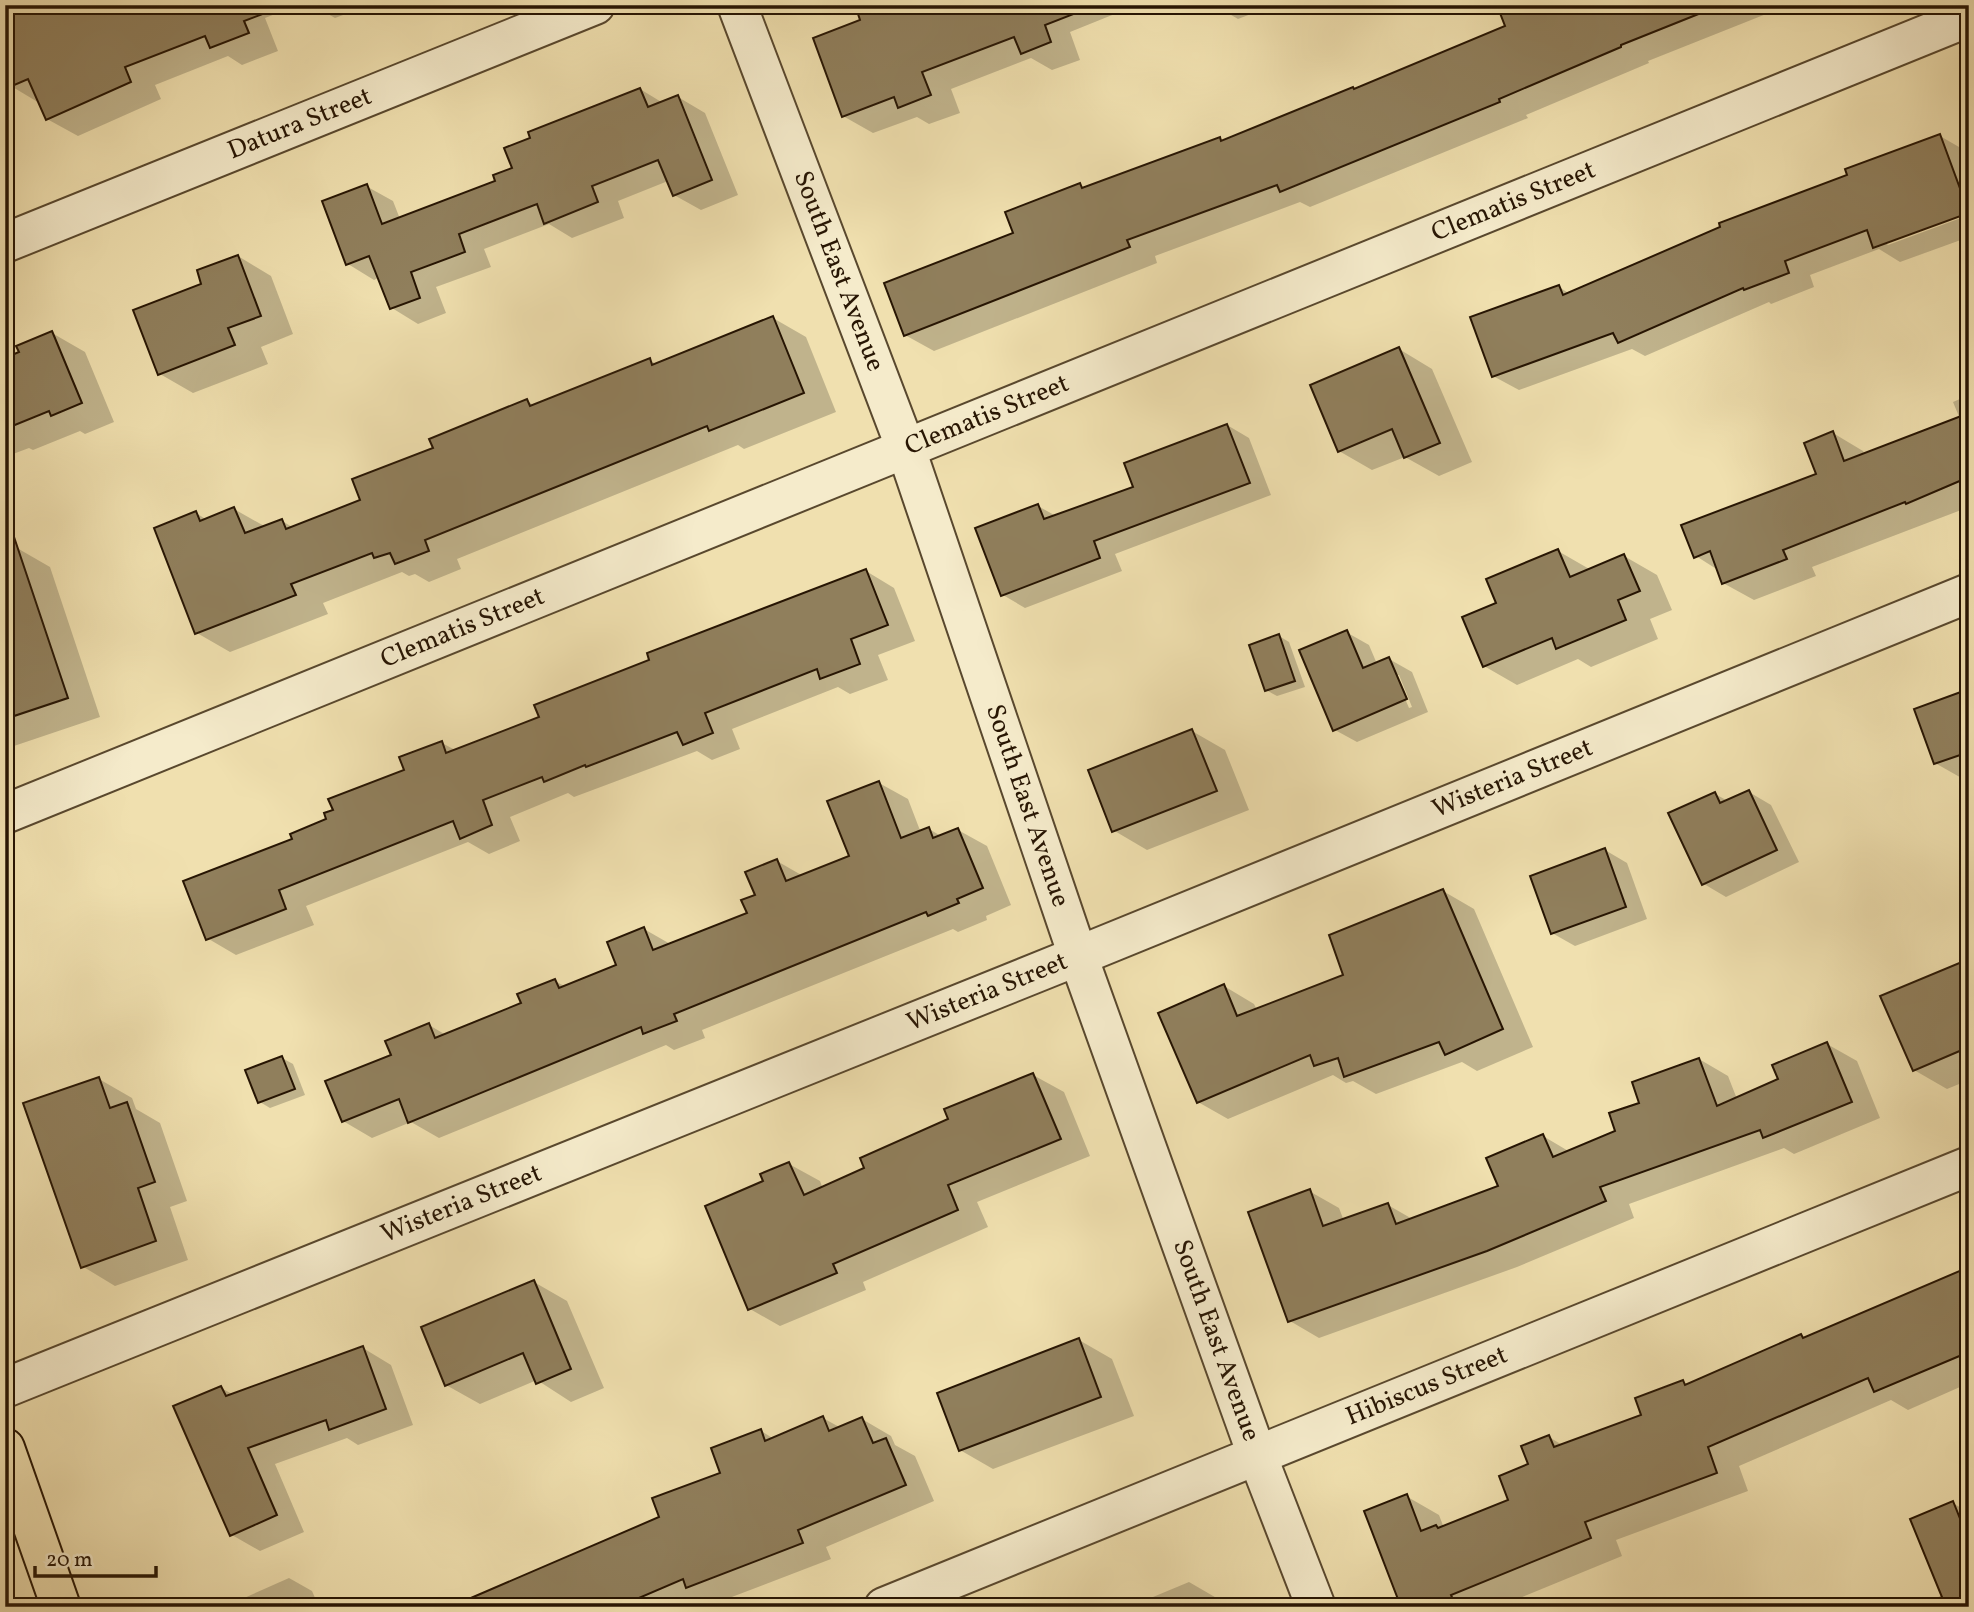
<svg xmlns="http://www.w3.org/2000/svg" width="1974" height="1612" font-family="Vollkorn,serif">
<rect width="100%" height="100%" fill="#f0e0af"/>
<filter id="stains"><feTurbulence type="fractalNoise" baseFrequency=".00286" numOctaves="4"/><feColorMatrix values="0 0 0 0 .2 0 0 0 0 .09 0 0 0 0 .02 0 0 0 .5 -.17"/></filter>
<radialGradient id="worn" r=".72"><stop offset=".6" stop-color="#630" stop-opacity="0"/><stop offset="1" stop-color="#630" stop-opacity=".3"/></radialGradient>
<g fill="#0003" fill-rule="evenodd">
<path d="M 122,5 L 298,5 L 265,18 L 278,51 L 242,65 L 228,56 L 155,85 L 161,99 L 78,136 L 47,119 L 41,104 L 11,86 Z"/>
<path d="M 312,5 L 370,5 L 335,18 Z"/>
<path d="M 856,5 L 1137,5 L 1070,32 L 1080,60 L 1052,70 L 1031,58 L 951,89 L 960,113 L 929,124 L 917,117 L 873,133 L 843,116 L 862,21 Z"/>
<path d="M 1214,5 L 1269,5 L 1269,7 L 1238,19 Z"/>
<path d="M 1523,5 L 1789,5 L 1648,61 L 1649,63 L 1526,115 L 1528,118 L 1310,207 L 1300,202 L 1155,256 L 1157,263 L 934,351 L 905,335 L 1016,234 L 1080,185 L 1085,188 L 1220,139 L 1224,141 L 1356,90 L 1508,27 Z"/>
<path d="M 640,89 L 663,103 L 678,97 L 705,113 L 738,195 L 701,210 L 674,195 L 668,181 L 618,201 L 624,218 L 572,238 L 549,224 L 484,249 L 491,267 L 436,287 L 446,313 L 418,324 L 392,308 L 380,277 L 374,280 L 348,264 L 366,186 L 393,201 L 400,219 L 497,182 L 514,169 Z"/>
<path d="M 1940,136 L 1966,151 L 1969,158 L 1969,211 L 1885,242 L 1888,245 L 1969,215 L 1969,237 L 1900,262 L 1879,249 L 1810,275 L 1814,287 L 1771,304 L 1769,302 L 1645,356 L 1632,349 L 1519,390 L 1493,376 L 1559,287 L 1570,294 Z"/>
<path d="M 238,256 L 271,276 L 293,334 L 261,347 L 268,364 L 193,393 L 160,374 L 204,285 Z"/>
<path d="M 773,318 L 806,337 L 836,412 L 744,449 L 738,445 L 457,559 L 461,569 L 429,582 L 415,574 L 409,576 L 402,572 L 323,603 L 328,614 L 230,652 L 197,633 L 196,513 L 207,520 L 234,509 L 266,527 L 282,521 L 294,528 L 362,501 L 435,449 L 527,401 L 535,406 L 650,360 L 657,365 Z"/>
<path d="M 52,333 L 85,352 L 114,422 L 85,434 L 80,431 L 33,450 L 29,448 L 5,457 L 5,360 L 21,353 Z"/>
<path d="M 1399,349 L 1432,369 L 1472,462 L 1439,476 L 1405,457 L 1372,470 L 1339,451 Z"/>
<path d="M 1969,395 L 1969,507 L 1812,567 L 1816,576 L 1754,600 L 1723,583 L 1718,570 L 1696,556 L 1818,475 L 1833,433 L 1863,451 L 1865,455 L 1960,419 L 1953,402 Z"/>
<path d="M 1227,425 L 1249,438 L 1271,495 L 1115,554 L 1122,571 L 1025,608 L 1003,595 L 1038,506 L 1056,516 L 1135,488 Z"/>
<path d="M 17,548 L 50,567 L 100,717 L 5,749 L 5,552 Z"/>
<path d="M 1558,551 L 1591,570 L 1624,556 L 1657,575 L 1672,610 L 1650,619 L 1658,639 L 1591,667 L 1578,659 L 1517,685 L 1484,666 L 1498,603 Z"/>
<path d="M 866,571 L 894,588 L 915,641 L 878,655 L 888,680 L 850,694 L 838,687 L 732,729 L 740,749 L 712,760 L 697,751 L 574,797 L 568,793 L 510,817 L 520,841 L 489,854 L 468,842 L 306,906 L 314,925 L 236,955 L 207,938 L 295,840 L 406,771 L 442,743 L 457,751 L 541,718 L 652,661 Z"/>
<path d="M 1346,632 L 1369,645 L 1377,664 L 1389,659 L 1412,672 L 1428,712 L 1357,742 L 1335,730 ZM 1395,675 L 1399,675 L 1412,707 L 1409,708 Z"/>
<path d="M 1279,636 L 1289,642 L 1305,687 L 1277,696 L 1266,690 Z"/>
<path d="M 1969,690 L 1969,779 L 1965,780 L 1935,763 Z"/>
<path d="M 1192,731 L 1225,750 L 1249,810 L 1147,850 L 1113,830 Z"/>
<path d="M 879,783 L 908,799 L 921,833 L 929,829 L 941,836 L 958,830 L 987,846 L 1011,905 L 986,916 L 987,920 L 958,932 L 953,929 L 702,1030 L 705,1038 L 674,1050 L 666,1045 L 439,1138 L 411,1122 L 372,1138 L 343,1121 L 394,1056 L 429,1025 L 446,1035 L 523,1004 L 555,981 L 566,987 L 618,966 L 644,929 L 672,945 L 749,914 L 777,861 L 803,876 L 852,857 Z"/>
<path d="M 1749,792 L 1771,805 L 1799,862 L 1726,897 L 1704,884 L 1715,794 L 1728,801 Z"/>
<path d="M 1605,850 L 1627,863 L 1647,919 L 1575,946 L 1552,933 Z"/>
<path d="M 1443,891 L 1474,909 L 1533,1047 L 1477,1071 L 1462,1062 L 1376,1094 L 1353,1081 L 1346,1083 L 1333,1075 L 1228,1119 L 1198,1102 L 1224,986 L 1254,1004 L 1257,1010 L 1346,976 Z"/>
<path d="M 1969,961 L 1969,1080 L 1947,1089 L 1914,1070 Z"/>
<path d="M 1827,1044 L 1857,1061 L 1880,1118 L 1794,1154 L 1784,1148 L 1629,1204 L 1634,1218 L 1517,1267 L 1319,1338 L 1290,1321 L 1309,1191 L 1339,1208 L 1344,1221 L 1388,1205 L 1414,1220 L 1500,1187 L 1543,1136 L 1570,1152 L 1618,1132 L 1641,1104 L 1699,1059 L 1728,1076 L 1737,1099 L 1781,1080 Z"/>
<path d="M 282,1058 L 293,1064 L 305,1095 L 270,1108 L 260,1102 Z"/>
<path d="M 1033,1075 L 1064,1092 L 1090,1156 L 977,1202 L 988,1227 L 863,1282 L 866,1290 L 780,1326 L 750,1309 L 765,1182 L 789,1164 L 820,1181 L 823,1189 L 866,1169 Z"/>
<path d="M 99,1079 L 132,1098 L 136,1109 L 160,1123 L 187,1201 L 170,1207 L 188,1260 L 115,1286 L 82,1266 Z"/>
<path d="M 1969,1263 L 1969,1383 L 1908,1410 L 1891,1400 L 1739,1466 L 1748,1491 L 1616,1540 L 1622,1556 L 1498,1607 L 1403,1607 L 1406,1496 L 1439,1515 L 1444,1528 L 1511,1501 L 1549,1437 L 1564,1446 L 1643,1416 L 1683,1382 L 1688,1385 L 1801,1336 L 1806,1339 L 1965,1270 L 1962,1265 Z"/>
<path d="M 534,1282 L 567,1301 L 604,1388 L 571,1402 L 537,1380 L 480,1404 L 446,1385 Z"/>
<path d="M 1079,1340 L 1112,1359 L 1134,1416 L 993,1469 L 960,1450 Z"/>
<path d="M 363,1348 L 391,1365 L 413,1425 L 358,1445 L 347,1438 L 275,1464 L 304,1532 L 260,1551 L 232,1535 L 221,1388 L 234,1395 Z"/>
<path d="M 823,1418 L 841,1428 L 862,1419 L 891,1436 L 895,1445 L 915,1456 L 934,1501 L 826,1547 L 831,1559 L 716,1603 L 706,1597 L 684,1607 L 447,1607 L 513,1580 L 515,1581 L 662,1518 L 722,1474 L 761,1431 L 774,1439 Z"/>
<path d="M 1953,1503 L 1969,1513 L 1969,1607 L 1914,1607 L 1943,1595 Z"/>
<path d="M 289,1578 L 312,1591 L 319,1607 L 224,1607 Z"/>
<path d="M 1189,1582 L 1220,1600 L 1223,1607 L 1129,1607 Z"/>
</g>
<g fill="#907f5c" stroke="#271503" stroke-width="2">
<path d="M 5,5 L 278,5 L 279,8 L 244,21 L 249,33 L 210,48 L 205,36 L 125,67 L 131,82 L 46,120 L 28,79 L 5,89 Z"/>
<path d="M 855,5 L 1088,5 L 1089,8 L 1045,25 L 1051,42 L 1021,54 L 1014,37 L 922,72 L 931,95 L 898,108 L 894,97 L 842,117 L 813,38 L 860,20 Z"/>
<path d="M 1520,5 L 1716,5 L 1716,7 L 1621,45 L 1621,47 L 1499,99 L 1500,102 L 1280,192 L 1277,185 L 1127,240 L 1130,247 L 904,336 L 884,283 L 1013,233 L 1005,212 L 1080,183 L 1082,188 L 1220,137 L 1221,141 L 1353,87 L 1354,89 L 1505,26 L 1500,13 Z"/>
<path d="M 640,88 L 648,107 L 678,95 L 712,180 L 673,196 L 658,160 L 592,186 L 598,202 L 544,224 L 537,204 L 459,234 L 465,252 L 411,272 L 420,298 L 390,309 L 369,256 L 346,265 L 322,201 L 367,184 L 382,224 L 495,181 L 493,175 L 512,168 L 504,148 L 530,138 L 528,132 Z"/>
<path d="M 1940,134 L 1969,213 L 1873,248 L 1867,230 L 1785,261 L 1789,273 L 1744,290 L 1743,288 L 1618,343 L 1613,333 L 1492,377 L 1470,317 L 1559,285 L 1563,295 L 1720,227 L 1719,223 L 1847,175 L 1845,169 Z"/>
<path d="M 238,255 L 261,316 L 228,328 L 235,345 L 158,375 L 133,310 L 201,284 L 197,270 Z"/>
<path d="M 773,316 L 804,393 L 709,431 L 707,426 L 425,540 L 429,551 L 395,564 L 390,553 L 374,558 L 372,553 L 291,584 L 296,595 L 195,634 L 154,528 L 196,511 L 200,521 L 234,507 L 245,533 L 282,519 L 286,529 L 360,500 L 352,479 L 433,448 L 429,439 L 527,399 L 530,406 L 650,358 L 652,365 Z"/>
<path d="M 52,331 L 82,403 L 51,416 L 49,411 L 5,429 L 5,358 L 19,352 L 16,346 Z"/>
<path d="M 1399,347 L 1440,443 L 1404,458 L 1392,429 L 1338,452 L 1310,385 Z"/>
<path d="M 1969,413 L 1969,477 L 1906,504 L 1905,502 L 1783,550 L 1787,559 L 1722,584 L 1710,551 L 1694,558 L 1681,525 L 1816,474 L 1804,443 L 1833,431 L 1844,461 Z"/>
<path d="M 1227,424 L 1250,483 L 1094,541 L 1100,558 L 1001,596 L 975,528 L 1038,504 L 1044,519 L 1133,487 L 1124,463 Z"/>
<path d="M 11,528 L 68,698 L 5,719 L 5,529 Z"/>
<path d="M 1558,549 L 1570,577 L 1624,554 L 1640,591 L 1618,600 L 1626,620 L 1556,649 L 1552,638 L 1483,667 L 1462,617 L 1496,603 L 1486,579 Z"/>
<path d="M 866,569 L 888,625 L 851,639 L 860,664 L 820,679 L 817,669 L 705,713 L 713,733 L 683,745 L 677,732 L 586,767 L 585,765 L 544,782 L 542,777 L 483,800 L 492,825 L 460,839 L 453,821 L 279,890 L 286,909 L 206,940 L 183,881 L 292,839 L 290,834 L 326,819 L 324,813 L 333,810 L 328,799 L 404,770 L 399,757 L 442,741 L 446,753 L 539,717 L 534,705 L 649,660 L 647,653 Z"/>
<path d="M 1347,630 L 1363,668 L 1389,657 L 1407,699 L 1333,731 L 1299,650 Z"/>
<path d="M 1279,634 L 1295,681 L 1265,691 L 1249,645 Z"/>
<path d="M 1969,689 L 1969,752 L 1934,764 L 1914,709 Z"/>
<path d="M 1192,729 L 1217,791 L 1112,832 L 1088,770 Z"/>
<path d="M 879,781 L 901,838 L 929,827 L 933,838 L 958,828 L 983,888 L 957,899 L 959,903 L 928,916 L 926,912 L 674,1014 L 677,1021 L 643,1034 L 641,1027 L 408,1123 L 399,1099 L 342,1122 L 325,1081 L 391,1055 L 385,1041 L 429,1023 L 435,1038 L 521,1003 L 517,994 L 555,979 L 559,988 L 616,965 L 607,942 L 644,927 L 653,950 L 747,913 L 741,900 L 755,895 L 745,872 L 777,859 L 786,881 L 849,856 L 827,801 Z"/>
<path d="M 1749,790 L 1777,850 L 1702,885 L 1668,813 L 1715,792 L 1720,803 Z"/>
<path d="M 1605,848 L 1626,907 L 1551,934 L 1530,876 Z"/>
<path d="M 1443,889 L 1503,1029 L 1445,1055 L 1439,1042 L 1344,1077 L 1338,1058 L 1314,1066 L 1310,1055 L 1197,1103 L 1158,1013 L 1224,984 L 1237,1016 L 1343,975 L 1329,935 Z"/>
<path d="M 1969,959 L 1969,1047 L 1913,1071 L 1880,996 Z"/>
<path d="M 1827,1042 L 1852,1102 L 1763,1138 L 1760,1130 L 1600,1187 L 1606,1201 L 1487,1251 L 1288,1322 L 1248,1212 L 1310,1189 L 1323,1226 L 1388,1203 L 1396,1224 L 1498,1186 L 1486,1158 L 1543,1134 L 1553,1157 L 1615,1131 L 1609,1113 L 1639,1103 L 1632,1082 L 1699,1058 L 1717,1106 L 1778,1079 L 1772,1065 Z"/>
<path d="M 282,1056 L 295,1089 L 258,1103 L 245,1070 Z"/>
<path d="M 1033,1073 L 1061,1139 L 948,1185 L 958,1210 L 833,1264 L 837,1273 L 748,1310 L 705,1206 L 763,1181 L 760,1174 L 789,1162 L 804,1195 L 864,1168 L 860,1158 L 948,1119 L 944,1109 Z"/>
<path d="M 99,1077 L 110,1108 L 127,1102 L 155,1182 L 138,1188 L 156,1241 L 81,1268 L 23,1103 Z"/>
<path d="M 1969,1267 L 1969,1352 L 1874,1392 L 1868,1378 L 1708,1447 L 1717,1473 L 1585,1522 L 1591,1538 L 1451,1595 L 1456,1607 L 1401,1607 L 1364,1511 L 1407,1494 L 1421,1531 L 1436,1525 L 1438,1528 L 1508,1500 L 1499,1476 L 1528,1464 L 1521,1446 L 1549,1435 L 1554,1447 L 1641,1415 L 1635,1398 L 1683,1380 L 1685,1385 L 1801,1334 L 1803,1338 Z"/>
<path d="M 534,1280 L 571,1369 L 536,1384 L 523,1353 L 445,1386 L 421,1327 Z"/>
<path d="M 1079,1338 L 1101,1397 L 959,1451 L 937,1393 Z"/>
<path d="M 363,1346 L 386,1409 L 329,1430 L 326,1420 L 248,1448 L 277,1515 L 230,1536 L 173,1406 L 221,1386 L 226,1396 Z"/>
<path d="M 823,1416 L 829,1431 L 862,1417 L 873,1443 L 886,1438 L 906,1485 L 798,1530 L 803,1543 L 686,1588 L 683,1579 L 618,1607 L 450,1607 L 659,1517 L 652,1498 L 720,1473 L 711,1448 L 761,1429 L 765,1441 Z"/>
<path d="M 1953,1501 L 1969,1541 L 1969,1607 L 1946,1607 L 1910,1519 Z"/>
</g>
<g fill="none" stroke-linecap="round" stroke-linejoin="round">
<g stroke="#59482e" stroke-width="42">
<g id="street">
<path id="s1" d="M 737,5 L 906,449 L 1078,956 L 1257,1455 L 1316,1607"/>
<path id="s2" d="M 5,243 L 595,5"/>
<path id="s3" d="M 5,814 L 1969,17"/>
<path id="s4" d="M 5,1388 L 1078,956 L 1969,593"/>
<path id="s5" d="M 884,1607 L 1969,1166"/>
</g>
</g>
<g stroke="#271503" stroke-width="42">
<path id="primary" d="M 5,1448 L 61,1607"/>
</g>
<use href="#street" stroke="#f5ebcb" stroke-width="38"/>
<use href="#primary" stroke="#f0e0af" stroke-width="38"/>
</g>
<g text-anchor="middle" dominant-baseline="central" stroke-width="6" stroke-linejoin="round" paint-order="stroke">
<g font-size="26" fill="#271503" stroke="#f5ebcb">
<text stroke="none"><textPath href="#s2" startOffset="318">Datura Street</textPath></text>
<text stroke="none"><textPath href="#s3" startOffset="1628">Clematis Street</textPath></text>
<text stroke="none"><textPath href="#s1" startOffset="285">South East Avenue</textPath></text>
<text stroke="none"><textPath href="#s3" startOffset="1060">Clematis Street</textPath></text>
<text stroke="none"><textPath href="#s3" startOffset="494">Clematis Street</textPath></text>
<text stroke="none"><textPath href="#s4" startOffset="1626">Wisteria Street</textPath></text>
<text stroke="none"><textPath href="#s1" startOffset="852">South East Avenue</textPath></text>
<text stroke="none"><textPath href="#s4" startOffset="1059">Wisteria Street</textPath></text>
<text stroke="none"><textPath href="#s4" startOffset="492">Wisteria Street</textPath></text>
<text stroke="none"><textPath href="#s1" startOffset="1419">South East Avenue</textPath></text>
<text stroke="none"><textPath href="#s5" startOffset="586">Hibiscus Street</textPath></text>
</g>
</g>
<rect width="1974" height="1612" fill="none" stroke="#f0e0af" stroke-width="28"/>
<rect x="7" y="7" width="1960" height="1598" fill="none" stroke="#271503" stroke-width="3.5"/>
<rect x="14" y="14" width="1946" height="1584" fill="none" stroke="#271503" stroke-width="2"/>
<path d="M35 1566v10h121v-10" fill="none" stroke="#271503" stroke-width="3.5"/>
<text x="46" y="1566" font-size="21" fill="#271503" stroke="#f5ebcb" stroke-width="5" paint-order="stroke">20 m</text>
<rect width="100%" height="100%" filter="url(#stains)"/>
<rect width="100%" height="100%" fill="url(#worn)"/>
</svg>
